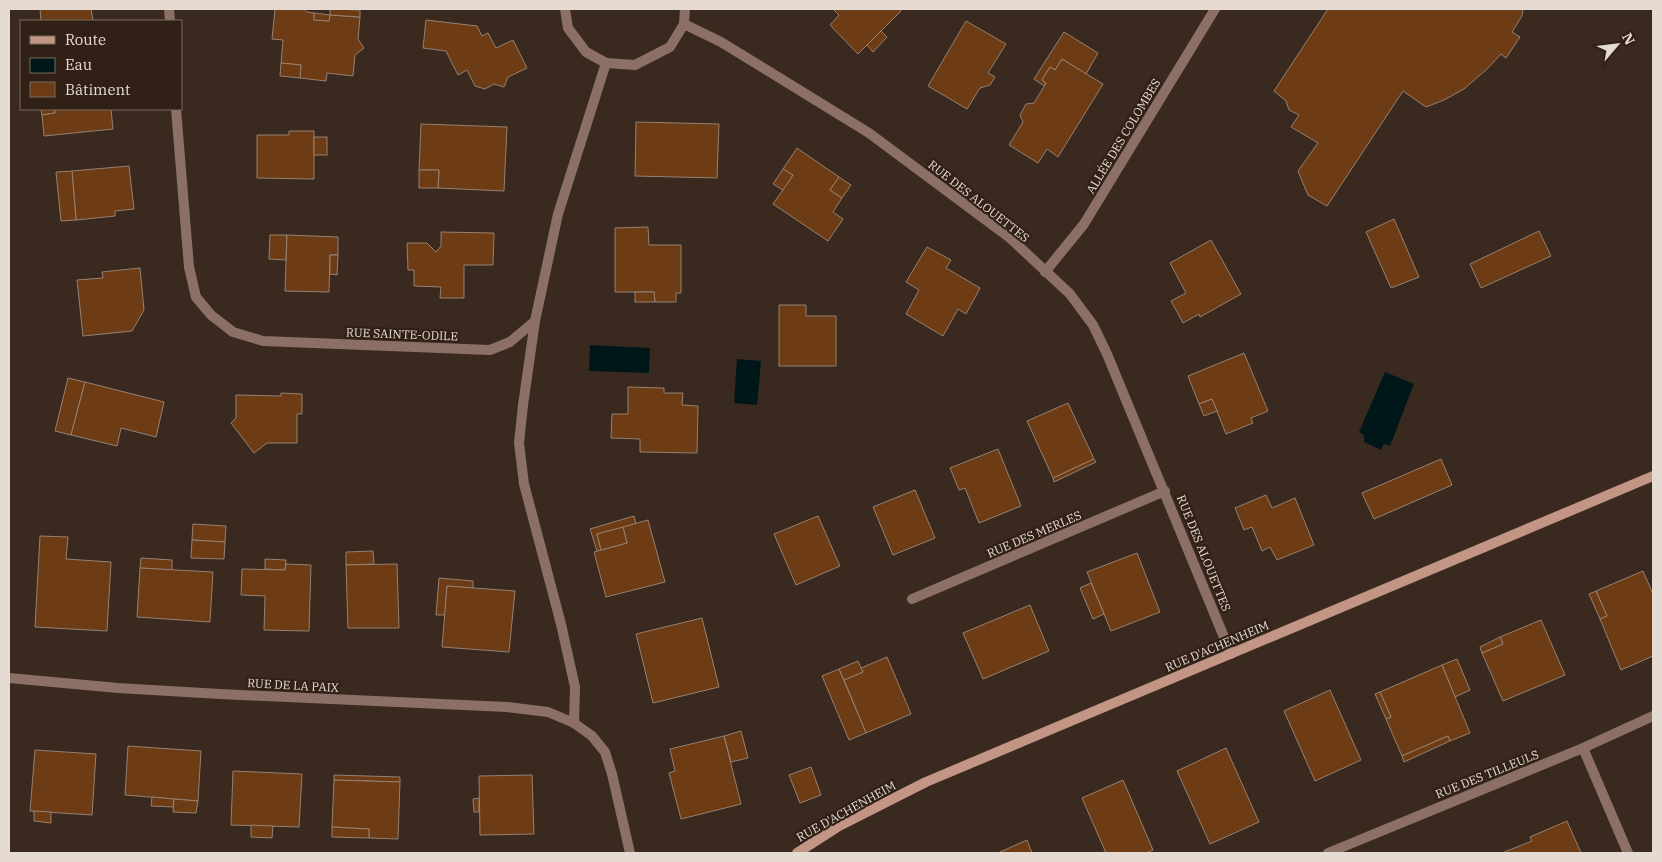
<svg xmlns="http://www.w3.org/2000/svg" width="1662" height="862" font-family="'IBM Plex Serif',serif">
<rect width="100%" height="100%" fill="#3a291e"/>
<g fill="#00171a">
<path d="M 590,345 L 650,348 L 649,373 L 589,371 Z"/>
<path d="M 737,359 L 761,361 L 757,405 L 734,403 Z"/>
<path d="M 1385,372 L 1414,384 L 1390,446 L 1384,444 L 1381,450 L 1364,442 L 1364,435 L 1359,432 Z"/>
</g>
<g fill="#6d3c14" stroke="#958174">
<path d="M 40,9 L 91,9 L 93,21 L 41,21 Z"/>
<path d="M 275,9 L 304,9 L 307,12 L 314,13 L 314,20 L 329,21 L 330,15 L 360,17 L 358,39 L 364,48 L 355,55 L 353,76 L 327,73 L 326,81 L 300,78 L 301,65 L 281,63 L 283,40 L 272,39 Z"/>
<path d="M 330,9 L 360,10 L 360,17 L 330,15 Z"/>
<path d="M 833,9 L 899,9 L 901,11 L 858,54 L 830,25 L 839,15 Z"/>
<path d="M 1328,9 L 1523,9 L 1522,16 L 1512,32 L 1520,37 L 1506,58 L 1501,54 L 1487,69 L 1464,89 L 1444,100 L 1426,107 L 1403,91 L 1327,206 L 1308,195 L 1298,171 L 1318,143 L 1291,127 L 1299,115 L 1289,110 L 1286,101 L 1274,91 Z"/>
<path d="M 314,13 L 330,15 L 329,21 L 314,20 Z"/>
<path d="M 426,20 L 477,26 L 482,36 L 488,33 L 496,48 L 513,40 L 527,68 L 508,77 L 504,87 L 494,84 L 485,89 L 475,86 L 467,70 L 458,75 L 446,51 L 423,48 Z"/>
<path d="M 966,21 L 1006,44 L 988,73 L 995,77 L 990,85 L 980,88 L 967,109 L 928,86 Z"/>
<path d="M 881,31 L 887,37 L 873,52 L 867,45 Z"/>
<path d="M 1064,32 L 1098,53 L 1086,74 L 1062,59 L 1055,70 L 1050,67 L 1042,80 L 1046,83 L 1044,86 L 1034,79 Z"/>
<path d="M 1062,59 L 1103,84 L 1058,157 L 1047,149 L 1038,163 L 1009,145 L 1023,122 L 1020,115 L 1026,104 L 1034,103 L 1046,83 L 1042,80 L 1050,67 L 1055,70 Z"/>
<path d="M 281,63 L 301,65 L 300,78 L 280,76 Z"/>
<path d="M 41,109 L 55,109 L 55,113 L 42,115 Z"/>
<path d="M 55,109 L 111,109 L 113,129 L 44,136 L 42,115 L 55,113 Z"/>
<path d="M 636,122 L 719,124 L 717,178 L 635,176 Z"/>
<path d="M 421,124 L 507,127 L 504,191 L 438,188 L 439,170 L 419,170 Z"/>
<path d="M 289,131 L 314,131 L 314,179 L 257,178 L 257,135 L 289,135 Z"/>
<rect x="314" y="137" width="13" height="18"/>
<path d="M 797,148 L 839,177 L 830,190 L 842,198 L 833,212 L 843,219 L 828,241 L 773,204 L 793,175 L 783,169 Z"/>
<path d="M 129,166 L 134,209 L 115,211 L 115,216 L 76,220 L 72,171 Z"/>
<path d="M 783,169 L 793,175 L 783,190 L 773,184 Z"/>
<path d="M 419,170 L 439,170 L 438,188 L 419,188 Z"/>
<path d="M 72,171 L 76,220 L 61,221 L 56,172 Z"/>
<path d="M 839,177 L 851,185 L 842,198 L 830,190 Z"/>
<path d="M 1394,219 L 1419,277 L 1391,288 L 1366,232 Z"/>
<path d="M 648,227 L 649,245 L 681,245 L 681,293 L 676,293 L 676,302 L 655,302 L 654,292 L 615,292 L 615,228 Z"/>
<path d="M 1539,231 L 1551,256 L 1481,288 L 1470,264 Z"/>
<path d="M 441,232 L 494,233 L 493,265 L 464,265 L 464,298 L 440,298 L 441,287 L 414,286 L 414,270 L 408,270 L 407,243 L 427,243 L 436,252 L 441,246 Z"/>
<path d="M 270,235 L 287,235 L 286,260 L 269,259 Z"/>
<path d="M 287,235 L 338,237 L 338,255 L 330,255 L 329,292 L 285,291 Z"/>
<path d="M 1211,240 L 1241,294 L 1200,317 L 1199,314 L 1183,323 L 1171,301 L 1186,293 L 1170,263 Z"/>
<path d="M 927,247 L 951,260 L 946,268 L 980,288 L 966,314 L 958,309 L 943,336 L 906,314 L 919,290 L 906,282 Z"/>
<path d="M 330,255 L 338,255 L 337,275 L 330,274 Z"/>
<path d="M 140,268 L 144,310 L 132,331 L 83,336 L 77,280 L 103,278 L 102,272 Z"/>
<path d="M 635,292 L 654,292 L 655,302 L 635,302 Z"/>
<path d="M 779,305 L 806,305 L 806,316 L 836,316 L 836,366 L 779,366 Z"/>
<path d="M 1244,353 L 1268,411 L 1251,418 L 1253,423 L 1226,434 L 1212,399 L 1199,404 L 1188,376 Z"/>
<path d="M 68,378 L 85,382 L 71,435 L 55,431 Z"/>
<path d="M 85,382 L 164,402 L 156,437 L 121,428 L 117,446 L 71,435 Z"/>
<path d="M 628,387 L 664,388 L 664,393 L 683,393 L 682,405 L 698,406 L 697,453 L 640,452 L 640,439 L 611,438 L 612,414 L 628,414 Z"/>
<path d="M 281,393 L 302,394 L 302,414 L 297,414 L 297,443 L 267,443 L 254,453 L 231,423 L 236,418 L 236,395 L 281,396 Z"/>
<path d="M 1212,399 L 1217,411 L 1204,416 L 1199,404 Z"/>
<path d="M 1068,403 L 1094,459 L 1053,478 L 1027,421 Z"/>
<path d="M 998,449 L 1021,506 L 979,523 L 965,488 L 959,490 L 950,468 Z"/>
<path d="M 1094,459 L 1096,462 L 1054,482 L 1053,478 Z"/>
<path d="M 1441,459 L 1452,485 L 1374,519 L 1362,493 Z"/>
<path d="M 915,490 L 935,538 L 893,555 L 873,507 Z"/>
<path d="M 1266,495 L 1272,508 L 1295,498 L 1314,545 L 1277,560 L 1270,547 L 1262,551 L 1252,527 L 1244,530 L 1235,508 Z"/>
<path d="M 634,516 L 636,524 L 597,534 L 601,550 L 597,551 L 590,529 Z"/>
<path d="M 818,516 L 840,566 L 796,585 L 774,534 Z"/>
<path d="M 648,520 L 665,582 L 606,597 L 594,552 L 627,543 L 623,527 Z"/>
<path d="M 193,524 L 226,526 L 225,542 L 192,540 Z"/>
<path d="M 623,527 L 627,543 L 601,550 L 597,534 Z"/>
<path d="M 40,536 L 68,537 L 66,559 L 111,562 L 107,631 L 35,627 Z"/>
<path d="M 192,540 L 225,542 L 224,559 L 191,558 Z"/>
<path d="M 373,551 L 374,564 L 346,565 L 346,552 Z"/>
<path d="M 1137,553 L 1160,612 L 1111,631 L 1087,572 Z"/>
<path d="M 141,558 L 172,560 L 172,570 L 140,568 Z"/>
<path d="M 265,559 L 286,560 L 285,570 L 265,569 Z"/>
<path d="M 286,564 L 311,565 L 309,631 L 264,630 L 265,596 L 241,595 L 242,569 L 285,570 Z"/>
<path d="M 397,564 L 399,628 L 348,628 L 346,565 Z"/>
<path d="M 140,568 L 213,572 L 210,622 L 137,617 Z"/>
<path d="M 1643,571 L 1653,594 L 1653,656 L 1621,670 L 1600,619 L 1607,616 L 1596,591 Z"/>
<path d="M 439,578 L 473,581 L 473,588 L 447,586 L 445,615 L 436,615 Z"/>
<path d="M 1091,583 L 1104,614 L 1093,619 L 1080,588 Z"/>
<path d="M 447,586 L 515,591 L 509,652 L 442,647 Z"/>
<path d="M 1596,591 L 1607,616 L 1600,619 L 1589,594 Z"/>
<path d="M 1030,605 L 1049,651 L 983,679 L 963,633 Z"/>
<path d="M 702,618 L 719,687 L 653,703 L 636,634 Z"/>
<path d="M 1541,620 L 1565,675 L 1503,701 L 1482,653 L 1503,644 L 1500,637 Z"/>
<path d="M 1500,637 L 1503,644 L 1482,653 L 1480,647 Z"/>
<path d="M 887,657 L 911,714 L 866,733 L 844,680 L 863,672 L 861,668 Z"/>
<path d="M 1457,659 L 1470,690 L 1455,697 L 1442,665 Z"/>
<path d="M 858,661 L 863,672 L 844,680 L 839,669 Z"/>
<path d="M 1442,665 L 1470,733 L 1450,741 L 1448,736 L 1402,756 L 1386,719 L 1391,717 L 1380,692 Z"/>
<path d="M 839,669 L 866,733 L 849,740 L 822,676 Z"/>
<path d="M 1330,690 L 1361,760 L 1315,781 L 1284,711 Z"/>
<path d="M 1380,692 L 1391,717 L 1386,719 L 1375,694 Z"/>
<path d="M 741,731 L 748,758 L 731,762 L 724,736 Z"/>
<path d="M 724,736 L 741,804 L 681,819 L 669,773 L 675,771 L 670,749 Z"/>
<path d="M 1448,736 L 1450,741 L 1404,762 L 1402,756 Z"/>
<path d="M 128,746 L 201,751 L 198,801 L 125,795 Z"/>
<path d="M 1226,748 L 1259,822 L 1210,844 L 1177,771 Z"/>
<path d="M 35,750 L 96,754 L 92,815 L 30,811 Z"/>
<path d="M 811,767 L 821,795 L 800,803 L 789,775 Z"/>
<path d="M 233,771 L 302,774 L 299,827 L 231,825 Z"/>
<path d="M 334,775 L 400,777 L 400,782 L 334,780 Z"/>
<path d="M 532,775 L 534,834 L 480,835 L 479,776 Z"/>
<path d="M 334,780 L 400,782 L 398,839 L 369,838 L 369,829 L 332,827 Z"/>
<path d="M 1123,780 L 1153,850 L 1146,853 L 1106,853 L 1082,798 Z"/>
<path d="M 152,797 L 174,799 L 173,807 L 151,806 Z"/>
<path d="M 479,798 L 479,812 L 474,812 L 473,799 Z"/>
<path d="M 174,799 L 198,801 L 196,813 L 173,812 Z"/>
<path d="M 34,811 L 51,812 L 51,823 L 34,821 Z"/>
<path d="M 1567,821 L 1581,853 L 1502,853 L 1532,841 L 1530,837 Z"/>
<path d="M 251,825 L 273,826 L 272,838 L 251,837 Z"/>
<path d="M 332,827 L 369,829 L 369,838 L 332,837 Z"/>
<path d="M 1027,840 L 1032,853 L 998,853 Z"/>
</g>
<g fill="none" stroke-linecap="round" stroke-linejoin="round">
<g stroke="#8c7066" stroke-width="10">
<path d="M 169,9 L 170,21"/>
<path d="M 565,9 L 568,28 L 586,52 L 606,63 L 635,65 L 670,47 L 684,24 L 685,9"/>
<path d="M 684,24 L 721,42 L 869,133 L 1010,238 L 1070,294 L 1093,325 L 1107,354 L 1231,654"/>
<path d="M 176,109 L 189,267 L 196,297 L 211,315 L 233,332 L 263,341 L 490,350 L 510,342 L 535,321 L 558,214 L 606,63"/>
<path d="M 1045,272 L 1084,224 L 1215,9"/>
<path d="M 535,321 L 523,405 L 519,443 L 524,484 L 561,624 L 575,687 L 574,723"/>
<path d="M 912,599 L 1165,491"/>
<path d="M 9,678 L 118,688 L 220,694 L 507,707 L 548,712 L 574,723 L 592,736 L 605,752 L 612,774 L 630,853"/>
<path d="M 1583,748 L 1628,853"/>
<path d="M 1328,853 L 1583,748 L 1653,716"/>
</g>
<path stroke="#c29585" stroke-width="10" d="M 797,853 L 839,826 L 926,782 L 1653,476"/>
</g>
<g text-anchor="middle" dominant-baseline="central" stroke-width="4.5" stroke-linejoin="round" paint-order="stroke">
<g font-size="12" fill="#e6dbd3" stroke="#302015">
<text transform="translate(1123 136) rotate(-59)">ALLÉE DES COLOMBES</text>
<text transform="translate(979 201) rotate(38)">RUE DES ALOUETTES</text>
<text transform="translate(402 334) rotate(2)">RUE SAINTE-ODILE</text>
<text transform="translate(1034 534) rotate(-23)">RUE DES MERLES</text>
<text transform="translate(1204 553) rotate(68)">RUE DES ALOUETTES</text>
<text transform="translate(1217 646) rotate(-23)">RUE D'ACHENHEIM</text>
<text transform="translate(293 685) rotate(3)">RUE DE LA PAIX</text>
<text transform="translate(1487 774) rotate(-22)">RUE DES TILLEULS</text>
<text transform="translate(846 811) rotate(-29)">RUE D'ACHENHEIM</text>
</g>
</g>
<rect width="1662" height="862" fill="none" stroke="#e6dbd3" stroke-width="20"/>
<rect x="20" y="20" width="162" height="90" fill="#302015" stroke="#796b61"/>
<rect x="30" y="36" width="25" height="8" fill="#c29585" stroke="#796b61"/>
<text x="65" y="45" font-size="15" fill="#e6dbd3">Route</text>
<rect x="30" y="58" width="25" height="15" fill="#00171a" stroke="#796b61"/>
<text x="65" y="70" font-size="15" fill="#e6dbd3">Eau</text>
<rect x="30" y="82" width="25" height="15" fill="#6d3c14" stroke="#796b61"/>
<text x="65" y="95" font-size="15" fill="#e6dbd3">Bâtiment</text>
<g transform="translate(1617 45) rotate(62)" stroke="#302015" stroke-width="4" paint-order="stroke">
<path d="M0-4L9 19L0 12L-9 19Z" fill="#e6dbd3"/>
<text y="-8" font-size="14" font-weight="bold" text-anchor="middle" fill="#e6dbd3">N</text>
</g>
</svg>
